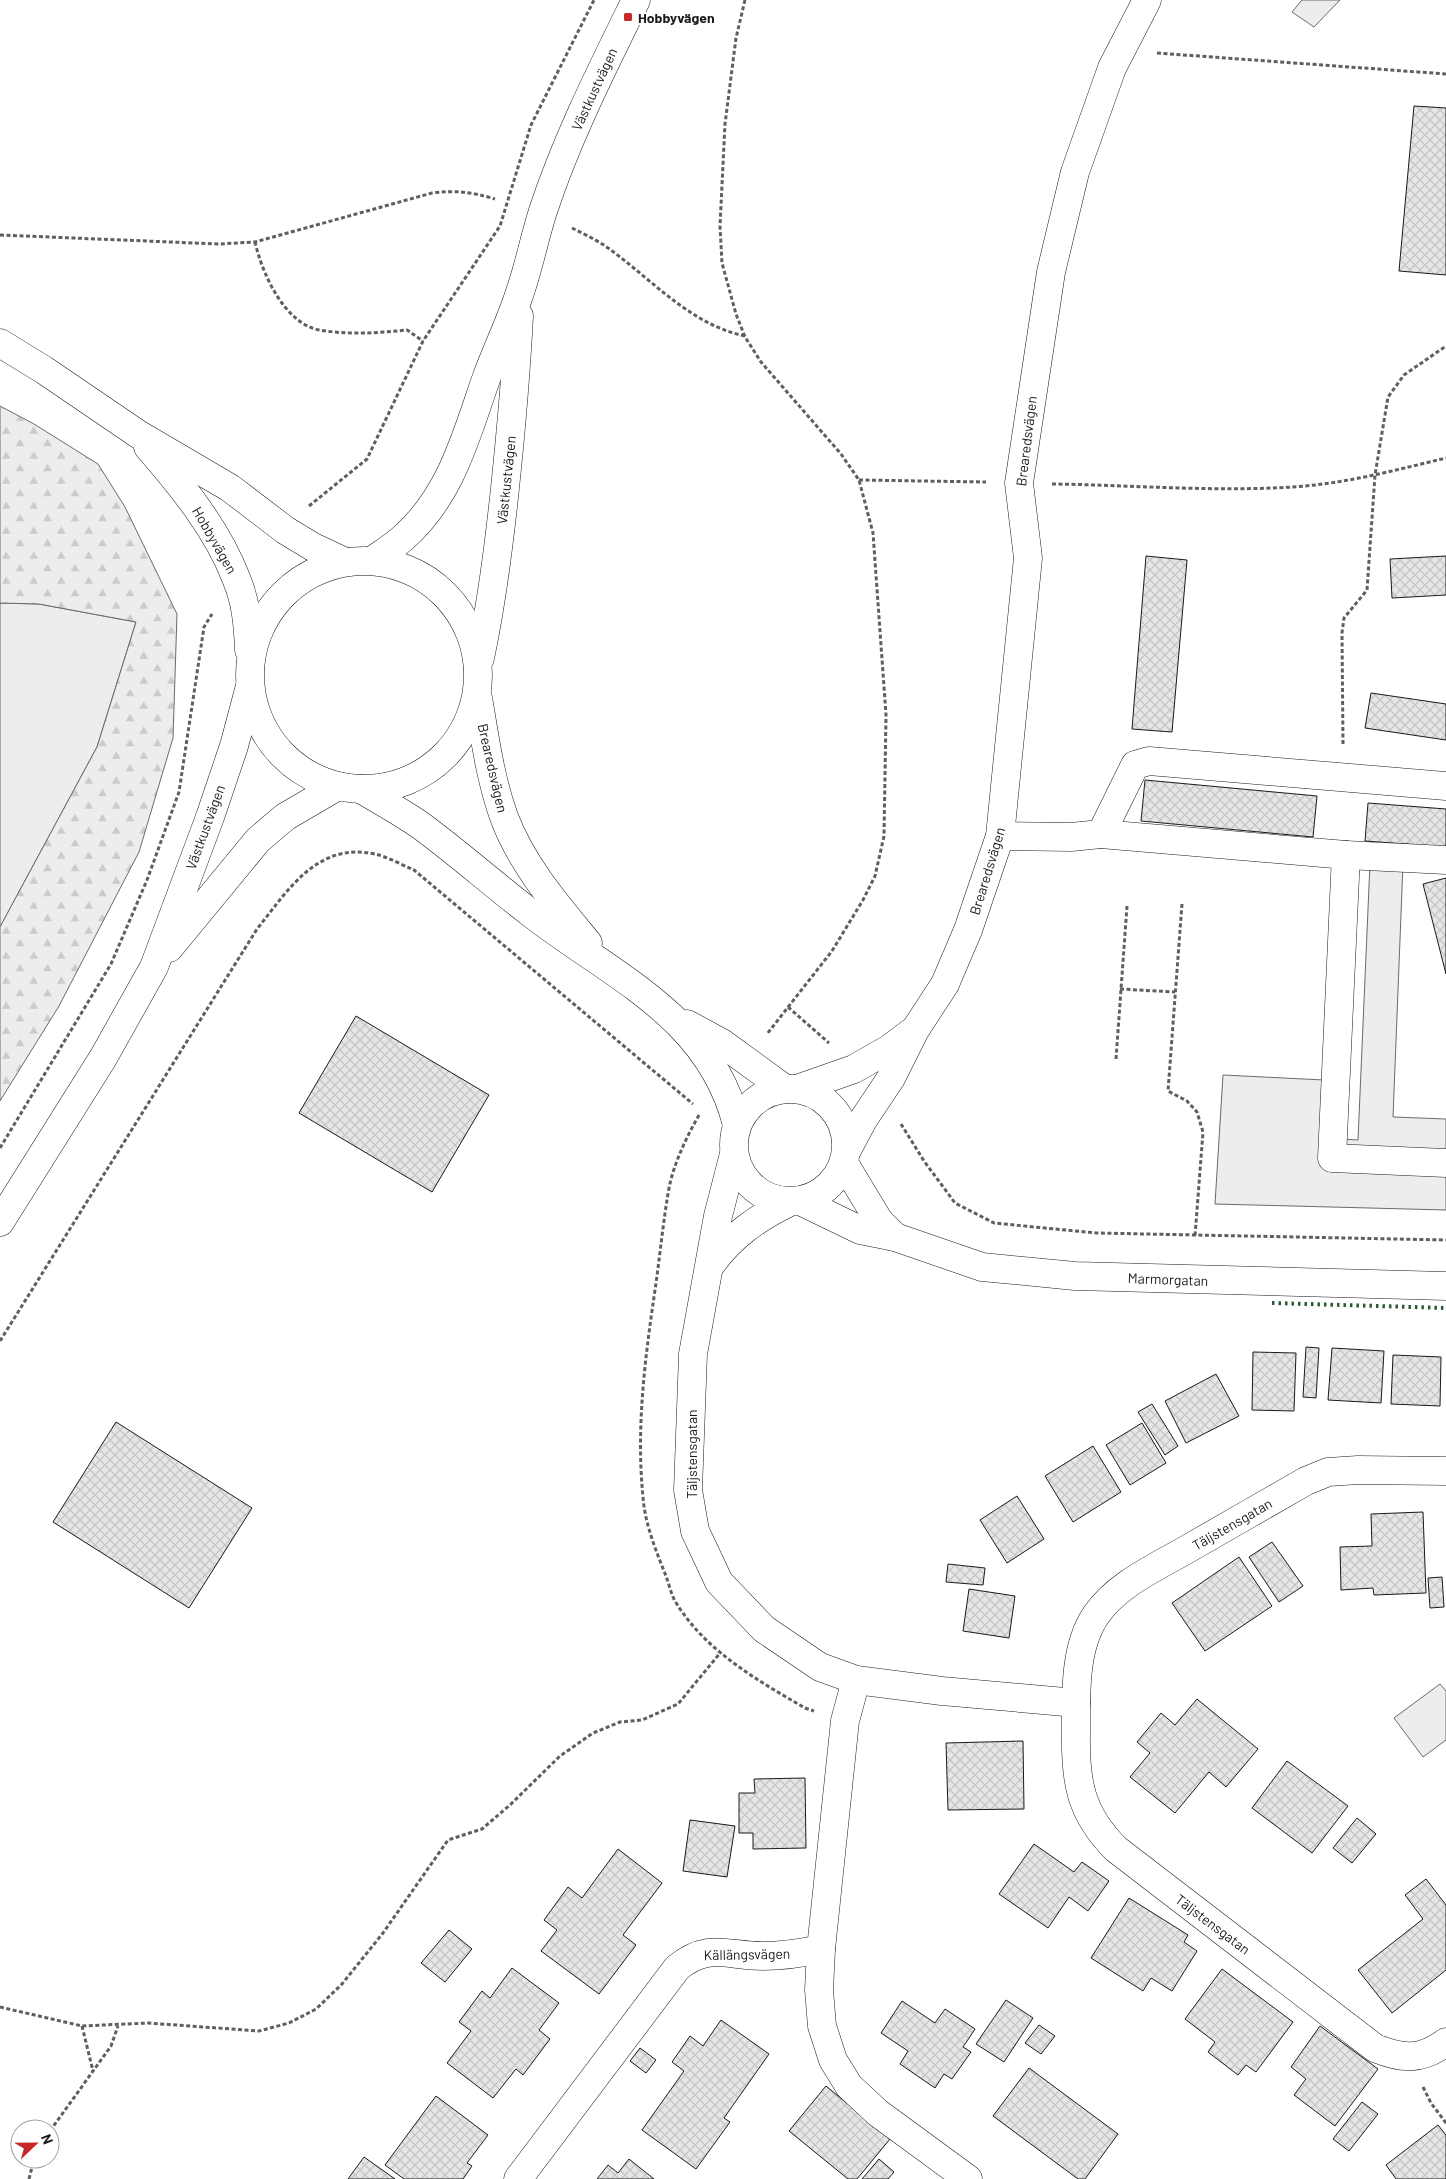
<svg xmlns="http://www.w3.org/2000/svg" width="1446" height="2179" font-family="Barlow,sans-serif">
<defs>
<pattern id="forest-firs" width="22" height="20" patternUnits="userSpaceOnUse" patternTransform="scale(1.25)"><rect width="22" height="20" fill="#ededed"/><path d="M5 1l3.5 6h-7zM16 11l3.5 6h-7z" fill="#cbcbcb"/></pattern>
<pattern id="building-cross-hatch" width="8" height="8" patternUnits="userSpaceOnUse" patternTransform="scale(1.25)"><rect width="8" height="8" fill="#e6e6e6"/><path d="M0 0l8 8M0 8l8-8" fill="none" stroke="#c5c5c5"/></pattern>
</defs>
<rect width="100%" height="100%" fill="#fff"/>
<g fill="#ededed" stroke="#6a6a6a">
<path d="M 1302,0 L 1340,0 L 1314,27 L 1292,12 Z"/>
<path d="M 0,603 L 39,604 L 136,622 L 97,747 L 0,927 Z"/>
<path d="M 1370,863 L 1403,864 L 1393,1117 L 1446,1119 L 1446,1210 L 1215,1204 L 1223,1075 L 1324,1080 L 1322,1138 L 1358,1140 Z"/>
<path d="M 1440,1684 L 1446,1691 L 1446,1740 L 1423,1757 L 1394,1718 Z"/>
</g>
<path fill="url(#forest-firs)" stroke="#6a6a6a" d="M 0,406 L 34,424 L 98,464 L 125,507 L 177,614 L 173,738 L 139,852 L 59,1006 L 0,1101 L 0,927 L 97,747 L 136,622 L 39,604 L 0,603 Z"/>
<g fill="url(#building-cross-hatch)" stroke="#1a1a1a">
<path d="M 1414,106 L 1446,108 L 1446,275 L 1399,271 Z"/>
<path d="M 1146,556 L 1187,560 L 1172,732 L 1132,729 Z"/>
<path d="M 1446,556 L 1446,595 L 1392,598 L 1390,559 Z"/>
<path d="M 1371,693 L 1446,704 L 1446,740 L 1365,728 Z"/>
<path d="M 1145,780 L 1317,796 L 1313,837 L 1141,821 Z"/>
<path d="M 1368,803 L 1446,809 L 1446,847 L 1365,841 Z"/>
<path d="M 1446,878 L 1446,974 L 1423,884 Z"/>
<path d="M 356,1016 L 489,1095 L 432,1192 L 299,1113 Z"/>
<path d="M 1306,1347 L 1319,1348 L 1316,1398 L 1303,1397 Z"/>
<path d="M 1332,1348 L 1384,1351 L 1381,1403 L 1328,1400 Z"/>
<path d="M 1253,1352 L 1296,1353 L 1294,1411 L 1252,1410 Z"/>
<path d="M 1393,1355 L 1441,1357 L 1440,1406 L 1391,1404 Z"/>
<path d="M 1216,1374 L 1239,1416 L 1186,1443 L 1165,1401 Z"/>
<path d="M 1152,1404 L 1178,1446 L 1165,1455 L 1138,1412 Z"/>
<path d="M 116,1422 L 252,1508 L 189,1608 L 53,1522 Z"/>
<path d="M 1142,1423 L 1166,1463 L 1130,1485 L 1106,1445 Z"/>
<path d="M 1093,1446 L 1121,1492 L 1073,1522 L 1045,1476 Z"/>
<path d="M 1017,1496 L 1044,1539 L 1007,1563 L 980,1520 Z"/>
<path d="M 1423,1512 L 1426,1593 L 1374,1595 L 1373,1588 L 1341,1590 L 1340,1547 L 1372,1546 L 1371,1514 Z"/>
<path d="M 1272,1542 L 1303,1586 L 1279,1602 L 1249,1557 Z"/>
<path d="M 1239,1557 L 1272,1606 L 1205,1651 L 1172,1603 Z"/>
<path d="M 948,1564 L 985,1568 L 983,1585 L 946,1582 Z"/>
<path d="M 1442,1577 L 1444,1607 L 1430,1608 L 1428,1578 Z"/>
<path d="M 969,1589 L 1015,1596 L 1009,1638 L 963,1631 Z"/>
<path d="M 1197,1699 L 1258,1749 L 1226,1787 L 1209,1772 L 1175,1813 L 1130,1777 L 1150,1753 L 1137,1742 L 1161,1713 L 1175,1725 Z"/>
<path d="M 1023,1741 L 1024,1809 L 948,1810 L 946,1743 Z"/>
<path d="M 1287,1761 L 1348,1806 L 1312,1853 L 1252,1808 Z"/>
<path d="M 805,1778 L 806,1848 L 753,1849 L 753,1833 L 739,1833 L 739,1793 L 755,1793 L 754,1779 Z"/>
<path d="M 1357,1818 L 1376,1834 L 1352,1863 L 1333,1848 Z"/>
<path d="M 690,1820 L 735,1826 L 727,1877 L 683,1871 Z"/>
<path d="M 1034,1844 L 1074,1872 L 1082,1862 L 1109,1881 L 1088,1911 L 1069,1897 L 1048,1928 L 999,1894 Z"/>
<path d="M 618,1849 L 662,1883 L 623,1935 L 636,1945 L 599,1994 L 541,1951 L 557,1930 L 544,1920 L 568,1887 L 582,1898 Z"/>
<path d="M 1426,1879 L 1446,1905 L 1446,1970 L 1392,2013 L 1358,1970 L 1423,1919 L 1405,1895 Z"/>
<path d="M 1129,1898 L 1188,1935 L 1184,1942 L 1197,1951 L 1172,1991 L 1151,1978 L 1143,1991 L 1091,1958 Z"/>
<path d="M 449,1930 L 472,1949 L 445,1982 L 421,1963 Z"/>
<path d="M 512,1968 L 559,2003 L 539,2030 L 550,2039 L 523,2075 L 516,2069 L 493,2098 L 447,2063 L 471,2031 L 459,2022 L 482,1991 L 490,1998 Z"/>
<path d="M 1222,1969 L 1293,2022 L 1256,2072 L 1246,2065 L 1238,2075 L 1208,2052 L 1215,2042 L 1185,2019 Z"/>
<path d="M 1006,2000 L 1033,2018 L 1004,2062 L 976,2044 Z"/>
<path d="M 902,2001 L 935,2023 L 945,2009 L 975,2029 L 963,2047 L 971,2052 L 952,2079 L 944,2074 L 935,2088 L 900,2064 L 908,2051 L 881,2033 Z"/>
<path d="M 721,2020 L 769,2054 L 724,2118 L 730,2122 L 696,2169 L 642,2130 L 684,2071 L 672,2062 L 690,2036 L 703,2046 Z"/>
<path d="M 1039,2025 L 1055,2036 L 1041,2054 L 1025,2043 Z"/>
<path d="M 1320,2026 L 1378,2069 L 1335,2126 L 1294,2095 L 1306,2079 L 1291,2067 Z"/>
<path d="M 640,2048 L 656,2060 L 646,2073 L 630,2061 Z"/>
<path d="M 1029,2068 L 1118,2134 L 1085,2179 L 1078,2179 L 993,2116 Z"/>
<path d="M 826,2086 L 890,2139 L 857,2179 L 848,2179 L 789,2131 Z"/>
<path d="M 436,2096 L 488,2135 L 467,2163 L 472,2166 L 463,2179 L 404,2179 L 385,2165 Z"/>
<path d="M 1362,2102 L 1378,2114 L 1349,2151 L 1333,2139 Z"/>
<path d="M 1438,2125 L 1446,2135 L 1446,2179 L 1396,2179 L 1386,2165 Z"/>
<path d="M 364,2157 L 395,2179 L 348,2179 Z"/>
<path d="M 629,2159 L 654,2179 L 597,2179 L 608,2165 L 618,2173 Z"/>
<path d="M 879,2159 L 894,2172 L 888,2179 L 862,2179 Z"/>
</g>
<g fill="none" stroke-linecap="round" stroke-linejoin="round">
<g stroke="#1a1a1a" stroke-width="29">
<g id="minor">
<path d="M 0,343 L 44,370 L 138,434 L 230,488 L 285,530 L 313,547 L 345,562"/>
<path d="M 148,447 C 182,486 217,529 236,578 C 246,601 248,625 249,650"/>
<path d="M 373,560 C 383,553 394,546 403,538 C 451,496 466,436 486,379 C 496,351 510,323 519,295 C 529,267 534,239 543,211 C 567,138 602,69 636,0"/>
<circle cx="364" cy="675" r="114"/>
<path d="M 480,658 C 492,602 499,545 505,488 C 511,431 516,374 519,316"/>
<path d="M 478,698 C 485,738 490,778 504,817 C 522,865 556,904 588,943"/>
<path d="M 361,789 C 381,801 401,812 420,825 C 458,853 494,885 532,914 C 613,977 710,1016 737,1125"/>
<path d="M 1101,834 L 1346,855 L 1332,1158 L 1446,1163"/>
<path d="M 1000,836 L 1071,837 L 1101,834 L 1135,765 L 1149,761 L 1446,786"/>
<path d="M 1346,855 L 1446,860"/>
<path d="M 169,948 L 258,840 L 285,817 L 338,786"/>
<path d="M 687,1024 L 722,1043 L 785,1089"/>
<circle cx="790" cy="1145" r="56"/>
<path d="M 797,1089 L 854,1069 L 889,1049 L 913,1031"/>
<path d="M 846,1152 L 863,1120 L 891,1078 L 915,1030 L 945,984 L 968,930 L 1000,836 L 1028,558 L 1019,483 L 1051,272 L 1075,172 L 1112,68 L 1147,0"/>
<path d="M 734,1154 L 718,1216 L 693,1354 L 688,1490 L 695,1531 L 719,1582 L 764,1629 L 820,1667 L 856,1680 L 942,1691 L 1076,1703"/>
<path d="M 844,1163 L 879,1221 L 895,1237"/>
<path d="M 800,1201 L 860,1230 L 895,1237 L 982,1267 L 1075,1276 L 1446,1286"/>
<path d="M 0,1222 L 103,1058 L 154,967 L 210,817 L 234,746 L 250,686"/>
<path d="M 710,1266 C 731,1236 757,1218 790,1202"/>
<path d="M 1446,1471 L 1358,1470 L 1328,1472 L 1306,1481 C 1268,1503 1229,1525 1191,1547 C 1159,1566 1118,1583 1096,1615 C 1074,1647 1076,1695 1076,1732 C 1075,1781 1080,1813 1116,1849 L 1375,2048 C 1402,2059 1421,2061 1446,2042"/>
<path d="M 856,1680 L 845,1721 L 821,1949 L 819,1990 L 822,2026 L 833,2060 L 849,2086 L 878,2113 L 968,2179"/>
<path d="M 518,2179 L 677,1968 C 708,1942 727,1956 763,1956 C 783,1956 802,1953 821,1949"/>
</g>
</g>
<g stroke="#5f5f5f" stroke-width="3" stroke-dasharray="4 2.5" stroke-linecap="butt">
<path d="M 745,0 L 736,38 L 725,124 L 720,226 L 722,263 L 736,314 L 745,337 L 761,362 L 841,454 L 859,480 L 873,533 L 886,715 L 884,836 L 875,876 L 863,900 L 832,951 L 767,1034"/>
<path d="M 1157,53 L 1446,74"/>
<path d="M 572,228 C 584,234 597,240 608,248 C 653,280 689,324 745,336"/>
<path d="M 0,235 L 219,244 L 255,242 L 432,193 C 455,190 472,192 495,199"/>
<path d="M 255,242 C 262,273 284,323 319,330 C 348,335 378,333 407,330 L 423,341"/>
<path d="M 859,480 L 986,482"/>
<path d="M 1052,484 C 1132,485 1212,492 1292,487 C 1344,484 1396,470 1446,458"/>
<path d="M 309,506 L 367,459 L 423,341 L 500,226 L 531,125 L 594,0"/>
<path d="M 1343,744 L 1342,633 L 1344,618 L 1367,590 L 1375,475 L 1388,397 L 1404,375 L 1446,346"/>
<path d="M 1182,904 L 1168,1091 L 1187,1101 L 1197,1112 L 1203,1132 L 1195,1236"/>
<path d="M 1120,989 L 1175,992"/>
<path d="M 788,1007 L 829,1043"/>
<path d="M 1116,1059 L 1127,906"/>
<path d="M 699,1115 C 686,1138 674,1163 669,1188 C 663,1222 660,1256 655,1290 C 645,1358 636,1428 643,1497 C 645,1524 656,1551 666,1576 C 669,1584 671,1594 675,1601 C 705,1651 757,1680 805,1708 L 814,1711"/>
<path d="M 901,1124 L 924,1161 L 955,1203 L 994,1223 L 1096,1233 L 1446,1240"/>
<path d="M 0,1148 L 111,964 L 147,880 L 179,792 L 204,627 L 212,614"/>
<path d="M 0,1341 L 257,929 C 289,889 317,842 375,854 C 388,857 402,865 414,870 L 693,1104"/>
<path d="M 0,2007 L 82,2026 L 148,2023 L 259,2031 L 289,2023 L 316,2009 L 342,1984 L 383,1933 L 448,1840 L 482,1829 L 511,1804 L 560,1756 L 593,1733 L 620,1722 L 642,1720 L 678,1704 L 721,1652"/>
<path d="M 82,2026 L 93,2071"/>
<path d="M 1423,2087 L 1431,2103 L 1446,2123"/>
<path d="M 50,2131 L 111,2046 L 118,2026"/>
<path d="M 29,2179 L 34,2159"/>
</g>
<use href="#minor" stroke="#fff" stroke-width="28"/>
<path stroke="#2b5a34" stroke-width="4" stroke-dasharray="2.5 4" stroke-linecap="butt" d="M 1272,1303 L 1446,1308"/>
</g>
<rect fill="#c62828" stroke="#fff" stroke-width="2" x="623" y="12" width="10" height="10" rx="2.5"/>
<g text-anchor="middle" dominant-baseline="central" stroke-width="4" stroke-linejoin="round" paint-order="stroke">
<g font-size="14" font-weight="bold" fill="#1a1a1a" stroke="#fff" text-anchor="start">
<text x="638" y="17">Hobbyvägen</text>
</g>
<g font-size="14" fill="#1a1a1a" stroke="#fff">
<text transform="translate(594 89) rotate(-65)">Västkustvägen</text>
<text transform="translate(1026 441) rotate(-83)">Brearedsvägen</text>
<text transform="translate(506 480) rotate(-84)">Västkustvägen</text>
<text transform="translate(215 540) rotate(60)">Hobbyvägen</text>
<text transform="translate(493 768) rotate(77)">Brearedsvägen</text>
<text transform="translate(205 827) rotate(-70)">Västkustvägen</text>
<text transform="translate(987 871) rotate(-73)">Brearedsvägen</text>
<text transform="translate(1168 1279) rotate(2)">Marmorgatan</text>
<text transform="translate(691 1454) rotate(-90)">Täljstensgatan</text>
<text transform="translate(1232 1524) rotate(-30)">Täljstensgatan</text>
<text transform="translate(1213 1924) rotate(37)">Täljstensgatan</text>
<text transform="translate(747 1954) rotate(-1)">Källängsvägen</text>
</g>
</g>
<g transform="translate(35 2144) rotate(68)"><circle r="24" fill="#ffffff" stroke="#a3a3a3"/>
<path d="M0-4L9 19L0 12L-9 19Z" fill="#c62828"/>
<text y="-8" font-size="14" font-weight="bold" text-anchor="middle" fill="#1a1a1a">N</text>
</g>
</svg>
